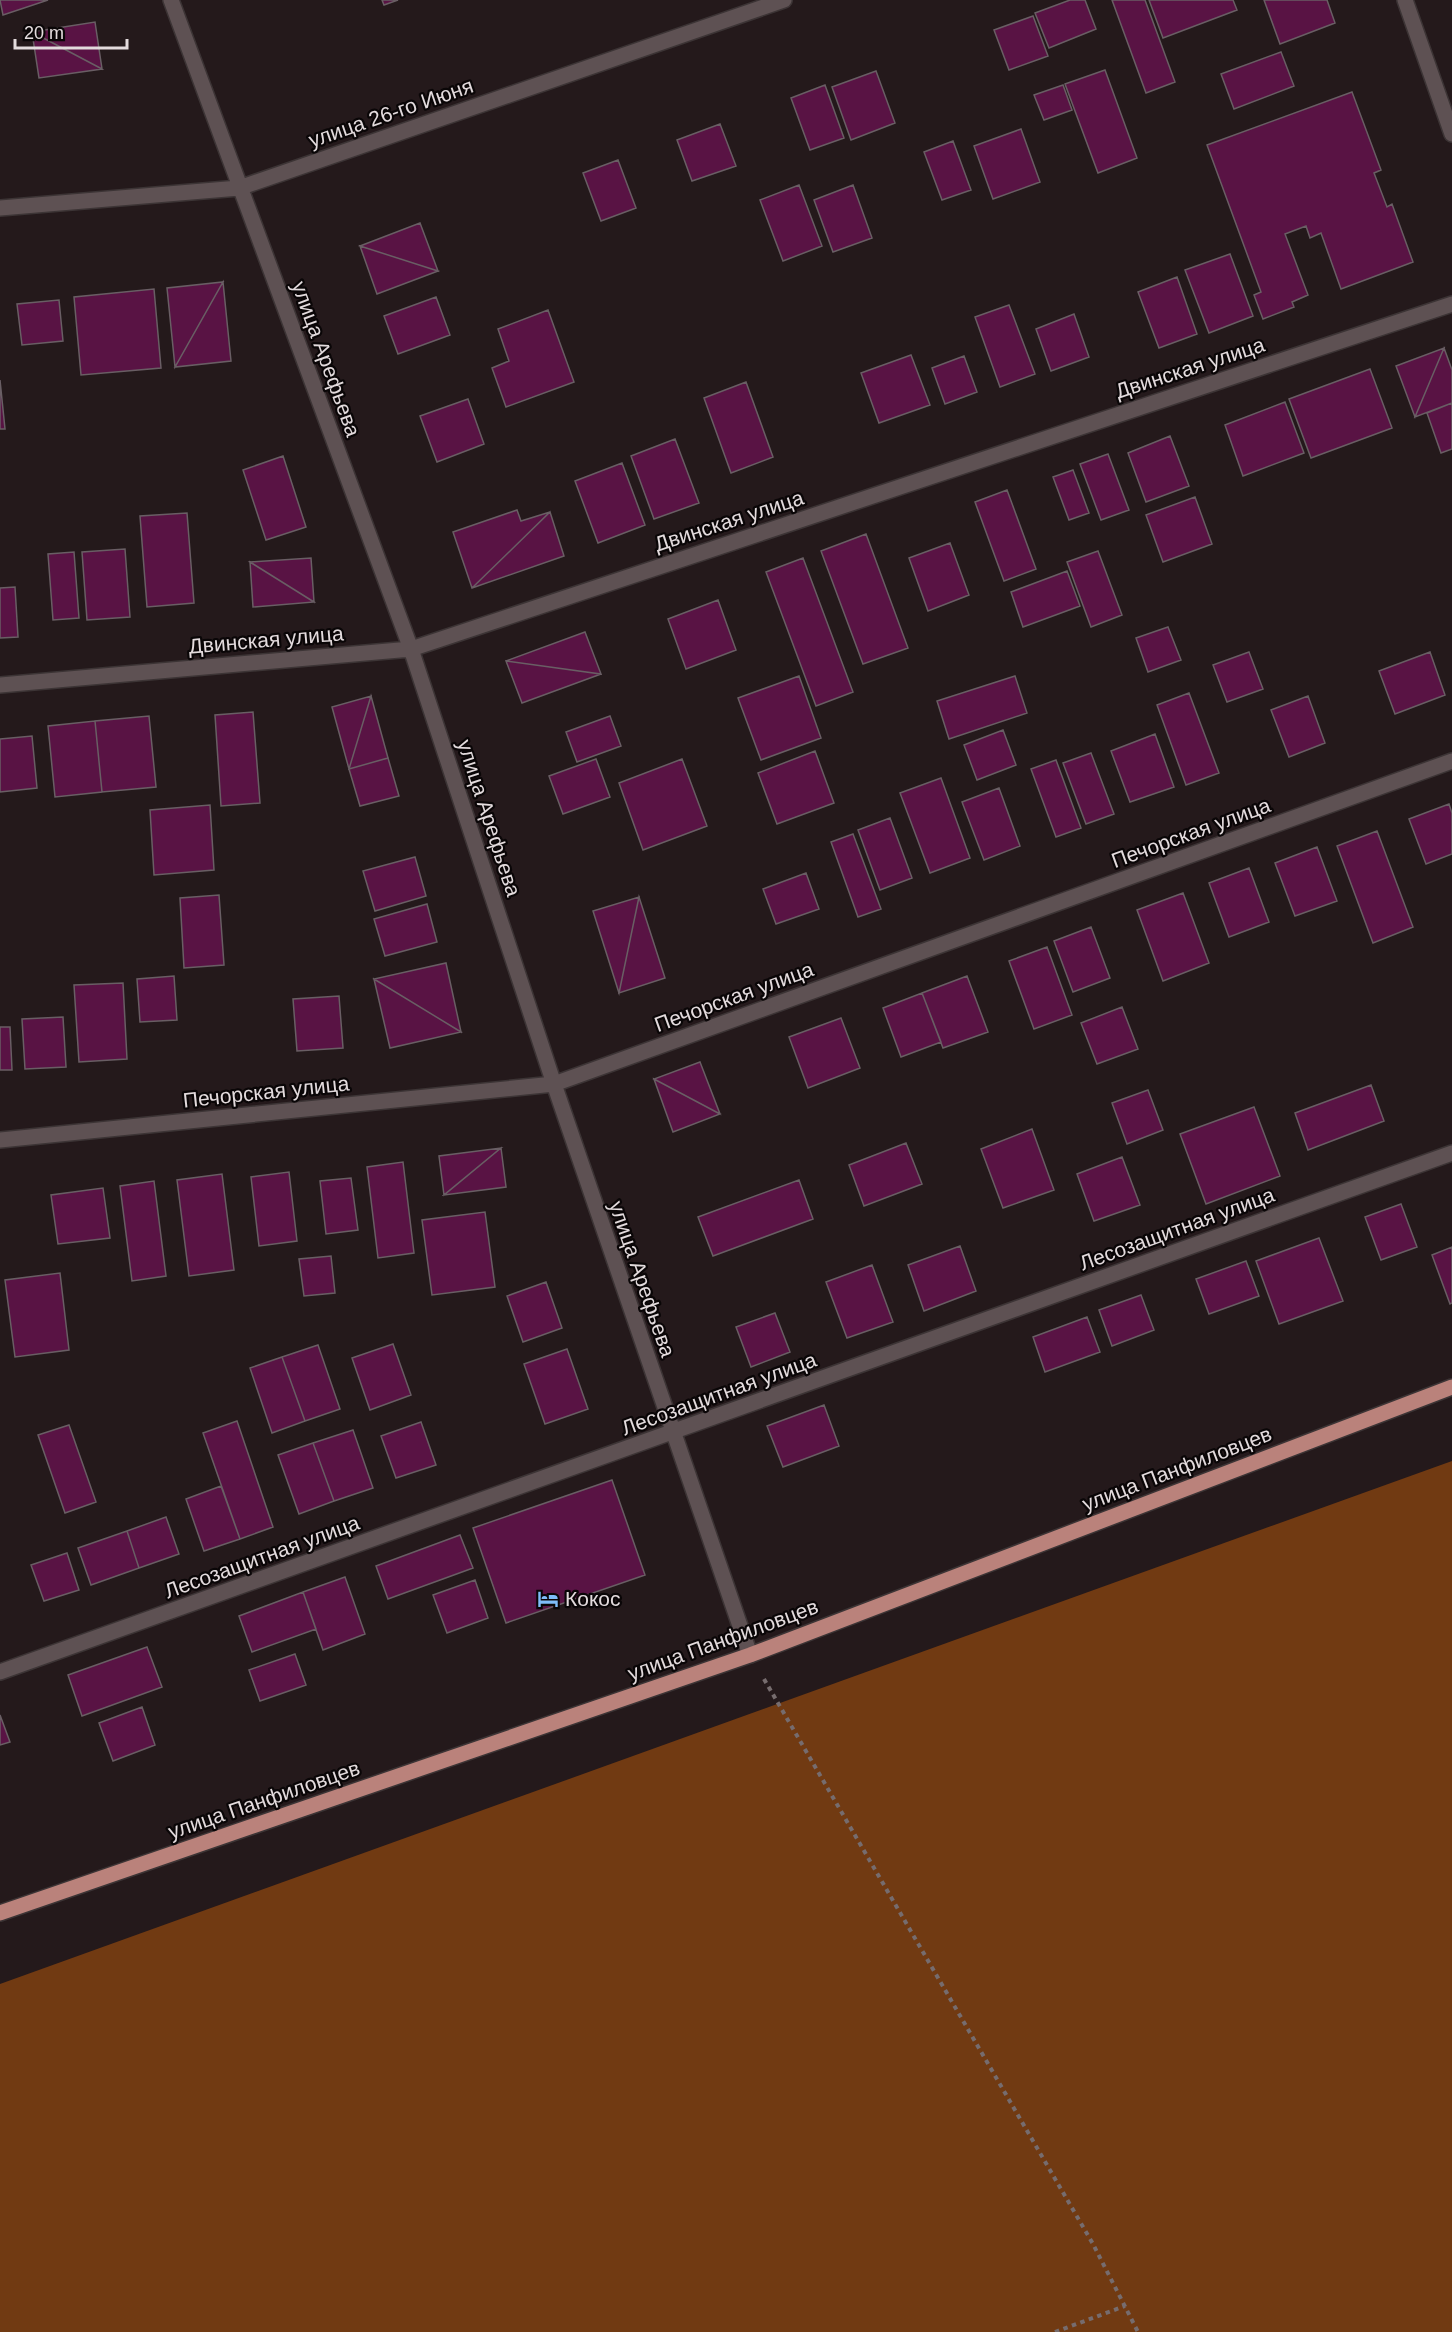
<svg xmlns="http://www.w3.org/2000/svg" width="1452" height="2332" viewBox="0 0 1452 2332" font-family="Helvetica,sans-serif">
	<rect width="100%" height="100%" fill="#24191b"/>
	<!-- forest -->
	<path fill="#713a12" d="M1452 1461V2332H0V1984Z"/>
	<!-- building -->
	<path fill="#591344" stroke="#695e64" stroke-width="1.5" d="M0 0H48L3 15Z
		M382 0H398L384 5Z
		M1070 0H1085L1096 29 1049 48 1035 13Z
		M1112 0H1145L1175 82 1146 93Z
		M1149 0H1233L1237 10 1163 38Z
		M1264 0H1327L1335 23 1280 44Z
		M1033 16 1048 56 1009 70 994 30Z
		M95 22 102 69 32 32Z
		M32 32 102 69 39 78Z
		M1281 52 1294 86 1234 109 1221 74Z
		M1105 70 1137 158 1098 173 1065 84Z
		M876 71 895 123 851 140 832 87Z
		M825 85 844 138 810 150 791 98Z
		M1063 85 1072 110 1044 120 1034 95Z
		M1352 92 1381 170 1374 173 1387 207 1392 204 1413 262 1341 289 1321 233 1310 238 1306 226 1285 234 1308 295 1292 302 1294 307 1263 319 1254 295 1261 292 1207 145Z
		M720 124 736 166 692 181 677 140Z
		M1021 129 1040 182 993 199 974 146Z
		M953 141 971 190 942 200 924 152Z
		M618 160 636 208 601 221 583 173Z
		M799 185 822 246 783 261 760 200Z
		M853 185 872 238 833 252 814 200Z
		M420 223 438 271 360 246Z
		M360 246 438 271 377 294Z
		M1230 254 1253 316 1209 333 1185 270Z
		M1177 277 1197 334 1159 348 1138 292Z
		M223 282 175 367 167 288Z
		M223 282 231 361 175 367Z
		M154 289 161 368 81 375 74 297Z
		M436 297 450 335 398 354 384 316Z
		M59 300 63 341 22 345 17 304Z
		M1009 305 1035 374 1000 387 975 317Z
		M548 310 574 382 506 407 492 368 509 361 498 329Z
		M1074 314 1089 357 1051 371 1036 329Z
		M1444 348 1452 370V403L1415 417Z
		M1444 348 1415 417 1396 366Z
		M911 355 930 405 879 423 861 373Z
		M964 356 977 392 945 404 932 368Z
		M1370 369 1392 428 1311 458 1289 399Z
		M0 380 5 429H0Z
		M746 382 773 457 731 473 704 398Z
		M468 399 484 444 437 462 420 416Z
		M1285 402 1304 453 1243 476 1225 425Z
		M1452 403V449L1441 453 1427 413Z
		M1170 436 1189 486 1146 502 1128 453Z
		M675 439 699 503 654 519 631 456Z
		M1108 454 1129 510 1101 520 1080 464Z
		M283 456 306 527 266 540 243 470Z
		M622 463 645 525 598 543 575 481Z
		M1073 470 1089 513 1069 520 1053 477Z
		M1007 490 1036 569 1004 581 975 502Z
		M1195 497 1212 544 1163 562 1146 515Z
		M517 510 521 521 550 512 472 588 453 532Z
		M550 512 564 556 472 588Z
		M187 513 194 603 147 607 140 516Z
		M866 534 908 648 863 664 821 551Z
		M950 543 969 595 928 611 909 558Z
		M125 549 130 617 87 620 82 552Z
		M1098 551 1122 615 1091 627 1067 562Z
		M74 552 79 618 53 620 48 554Z
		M311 558 314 602 250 562Z
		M803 558 853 692 816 706 766 572Z
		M250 562 314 602 253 607Z
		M1067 571 1080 606 1023 627 1011 592Z
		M15 587 18 637 0 638V588Z
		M718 600 736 650 686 669 668 619Z
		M1168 627 1181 660 1148 672 1136 638Z
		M585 632 601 674 506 661Z
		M1249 652 1263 689 1227 702 1213 665Z
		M1430 652 1445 695 1395 714 1379 671Z
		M506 661 601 674 522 703Z
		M799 676 821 738 761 760 738 698Z
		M1015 676 1027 713 949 739 937 701Z
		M1189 693 1219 773 1186 785 1157 705Z
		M371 696 349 769 332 707Z
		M371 696 388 758 349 769Z
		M1308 696 1325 743 1289 757 1271 710Z
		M253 712 260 803 221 806 215 715Z
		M149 716 156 787 102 792 95 721Z
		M610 716 621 746 577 762 566 732Z
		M95 721 102 792 55 797 48 726Z
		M1003 730 1016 765 977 780 964 745Z
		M1155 734 1174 787 1130 802 1111 751Z
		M32 736 37 788 0 792V739Z
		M815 751 834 803 777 824 758 773Z
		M1091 753 1114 814 1086 824 1063 763Z
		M388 758 399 796 360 806 349 769Z
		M596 759 610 797 563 814 549 776Z
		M682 759 707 826 643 850 619 783Z
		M1056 760 1081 828 1056 837 1031 769Z
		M941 778 970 858 930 873 900 793Z
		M999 788 1020 846 984 860 962 802Z
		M1449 804 1452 813V854L1426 864 1409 819Z
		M210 805 214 870 154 875 150 810Z
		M890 818 912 878 880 890 858 830Z
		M1377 831 1413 927 1373 943 1337 846Z
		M853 834 881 909 858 917 831 842Z
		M1317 847 1337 901 1295 916 1275 863Z
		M415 857 426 896 375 911 363 871Z
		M1249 868 1269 922 1229 937 1209 883Z
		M806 873 819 909 776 924 763 889Z
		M1183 893 1209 963 1163 981 1137 910Z
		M219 895 224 965 184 968 180 898Z
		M639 897 665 978 619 993Z
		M639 897 619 993 593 911Z
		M427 904 437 942 385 956 374 919Z
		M1091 927 1110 978 1073 992 1054 941Z
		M1047 947 1072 1015 1034 1029 1009 961Z
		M446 963 461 1032 374 979Z
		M174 976 177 1020 140 1022 137 979Z
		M967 976 988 1032 943 1048 922 993Z
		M374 979 461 1032 390 1048Z
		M123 983 127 1059 79 1062 74 985Z
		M922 993 941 1042 901 1057 883 1008Z
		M339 996 343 1048 297 1051 293 999Z
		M1122 1007 1138 1049 1097 1064 1081 1023Z
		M63 1017 66 1067 25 1069 22 1019Z
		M841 1018 860 1068 808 1088 789 1037Z
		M0 1027H10L12 1070H0Z
		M700 1062 720 1114 654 1079Z
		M654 1079 720 1114 673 1132Z
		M1371 1085 1384 1121 1308 1150 1295 1113Z
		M1148 1090 1163 1130 1127 1144 1112 1103Z
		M1254 1107 1280 1176 1206 1204 1180 1134Z
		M1032 1129 1054 1190 1003 1208 981 1149Z
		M906 1143 922 1184 864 1206 849 1165Z
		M501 1148 444 1195 439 1156Z
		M501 1148 506 1187 444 1195Z
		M1122 1157 1140 1205 1094 1221 1077 1174Z
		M403 1162 414 1253 378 1258 367 1167Z
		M289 1172 297 1241 259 1246 251 1177Z
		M222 1174 234 1270 189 1276 177 1180Z
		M351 1178 358 1230 326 1234 320 1181Z
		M799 1180 813 1219 713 1256 698 1217Z
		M154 1181 166 1276 132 1281 120 1186Z
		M103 1188 110 1238 58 1244 51 1195Z
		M1401 1204 1417 1247 1381 1260 1365 1217Z
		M485 1212 495 1287 432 1295 422 1220Z
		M1319 1238 1343 1301 1279 1324 1256 1261Z
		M960 1246 976 1291 924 1311 908 1265Z
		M1452 1247V1303L1450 1304 1432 1255Z
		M331 1256 335 1293 304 1296 299 1259Z
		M1246 1261 1259 1296 1209 1314 1196 1279Z
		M872 1265 893 1322 847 1338 826 1282Z
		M60 1273 69 1350 15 1357 5 1280Z
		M546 1282 562 1328 523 1342 507 1296Z
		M1141 1295 1154 1330 1112 1346 1099 1310Z
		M775 1313 790 1352 751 1367 736 1327Z
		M1087 1317 1100 1352 1045 1372 1033 1337Z
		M393 1344 411 1395 370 1410 352 1358Z
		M318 1345 340 1409 305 1421 282 1357Z
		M567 1349 588 1409 545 1424 524 1364Z
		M282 1357 305 1421 272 1433 250 1368Z
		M824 1405 839 1446 783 1467 767 1426Z
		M237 1421 273 1527 240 1539 203 1433Z
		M421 1422 436 1465 396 1478 381 1436Z
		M69 1425 96 1502 65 1513 38 1435Z
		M353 1430 373 1488 334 1501 313 1443Z
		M313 1443 334 1501 299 1514 278 1455Z
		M612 1480 645 1575 506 1623 473 1528Z
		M221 1486 240 1539 204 1551 186 1499Z
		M166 1517 179 1554 139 1568 127 1531Z
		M127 1531 139 1568 91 1585 78 1548Z
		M460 1535 473 1568 388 1599 376 1566Z
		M67 1553 79 1590 44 1601 31 1565Z
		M345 1577 365 1634 323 1650 303 1592Z
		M475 1580 488 1618 447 1633 433 1595Z
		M303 1592 316 1629 252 1652 239 1616Z
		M147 1647 162 1687 82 1716 68 1675Z
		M295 1654 306 1685 260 1701 249 1670Z
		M142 1707 155 1745 113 1761 99 1723Z
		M0 1715 10 1742 0 1745Z"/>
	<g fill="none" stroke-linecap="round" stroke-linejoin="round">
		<!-- minor casing -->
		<g stroke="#3c3435" stroke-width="18">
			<path id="minor" d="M171 0 411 649 554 1084 750 1655
				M0 208 239 188 784 0
				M0 685 411 649 1452 304
				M0 1140 554 1084 1452 761
				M0 1672 1452 1153"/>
		</g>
		<!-- tertiary casing -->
		<g stroke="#3c3435" stroke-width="18">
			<path id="tertiary" d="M1405 0 1452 134"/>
		</g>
		<!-- primary casing -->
		<g stroke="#3c3435" stroke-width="18">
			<path id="primary" d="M0 1913 750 1655 1452 1387"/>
		</g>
		<!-- path -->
		<path stroke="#766c6e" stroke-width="4" stroke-dasharray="4.5 4.5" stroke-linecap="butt" d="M764 1679 1093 2244 1138 2332
			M1055 2332 1125 2306"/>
		<!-- minor -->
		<use href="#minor" stroke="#5e5153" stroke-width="15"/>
		<!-- tertiary -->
		<use href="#tertiary" stroke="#5e5153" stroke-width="15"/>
		<!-- primary -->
		<use href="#primary" stroke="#ba827b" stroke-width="15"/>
	</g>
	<!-- icons -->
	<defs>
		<g id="hotel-bare" transform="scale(1.62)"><path d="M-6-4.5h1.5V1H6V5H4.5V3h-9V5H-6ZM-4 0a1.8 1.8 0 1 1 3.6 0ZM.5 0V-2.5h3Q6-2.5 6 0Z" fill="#7fbdfa" stroke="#0a0607" stroke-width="2.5" paint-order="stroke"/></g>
	</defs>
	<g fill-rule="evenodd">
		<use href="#hotel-bare" x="548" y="1599"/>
	</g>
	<g text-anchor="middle" stroke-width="4.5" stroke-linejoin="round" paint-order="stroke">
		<!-- street labels -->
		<g font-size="21" fill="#e3dbdd" stroke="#0a0607">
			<text transform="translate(391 113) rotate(-19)" y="7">улица 26-го Июня</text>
			<text transform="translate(326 359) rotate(70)" y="7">улица Арефьева</text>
			<text transform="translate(1190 368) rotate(-18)" y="7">Двинская улица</text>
			<text transform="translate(729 521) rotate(-18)" y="7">Двинская улица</text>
			<text transform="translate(266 640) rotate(-5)" y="7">Двинская улица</text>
			<text transform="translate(489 818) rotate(72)" y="7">улица Арефьева</text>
			<text transform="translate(1191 833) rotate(-20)" y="7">Печорская улица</text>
			<text transform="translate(734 997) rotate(-20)" y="7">Печорская улица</text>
			<text transform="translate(266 1092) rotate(-6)" y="7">Печорская улица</text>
			<text transform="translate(1177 1229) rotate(-20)" y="7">Лесозащитная улица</text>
			<text transform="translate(642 1279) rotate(71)" y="7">улица Арефьева</text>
			<text transform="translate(719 1394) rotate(-20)" y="7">Лесозащитная улица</text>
			<text transform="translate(1177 1469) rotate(-21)" y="7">улица Панфиловцев</text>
			<text transform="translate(262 1557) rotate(-20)" y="7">Лесозащитная улица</text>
			<text transform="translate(723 1640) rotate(-20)" y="7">улица Панфиловцев</text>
			<text transform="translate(264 1800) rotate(-19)" y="7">улица Панфиловцев</text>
		</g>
		<!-- poi labels -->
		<g font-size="21" fill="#e3dbdd" stroke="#0a0607" text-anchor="start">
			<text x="565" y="1606">Кокос</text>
		</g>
	</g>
	<!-- scale -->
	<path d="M15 39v9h112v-9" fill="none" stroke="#e3dbdd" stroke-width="3"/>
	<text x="24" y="39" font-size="18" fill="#e3dbdd" stroke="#0a0607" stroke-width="4.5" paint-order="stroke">20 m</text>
</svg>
